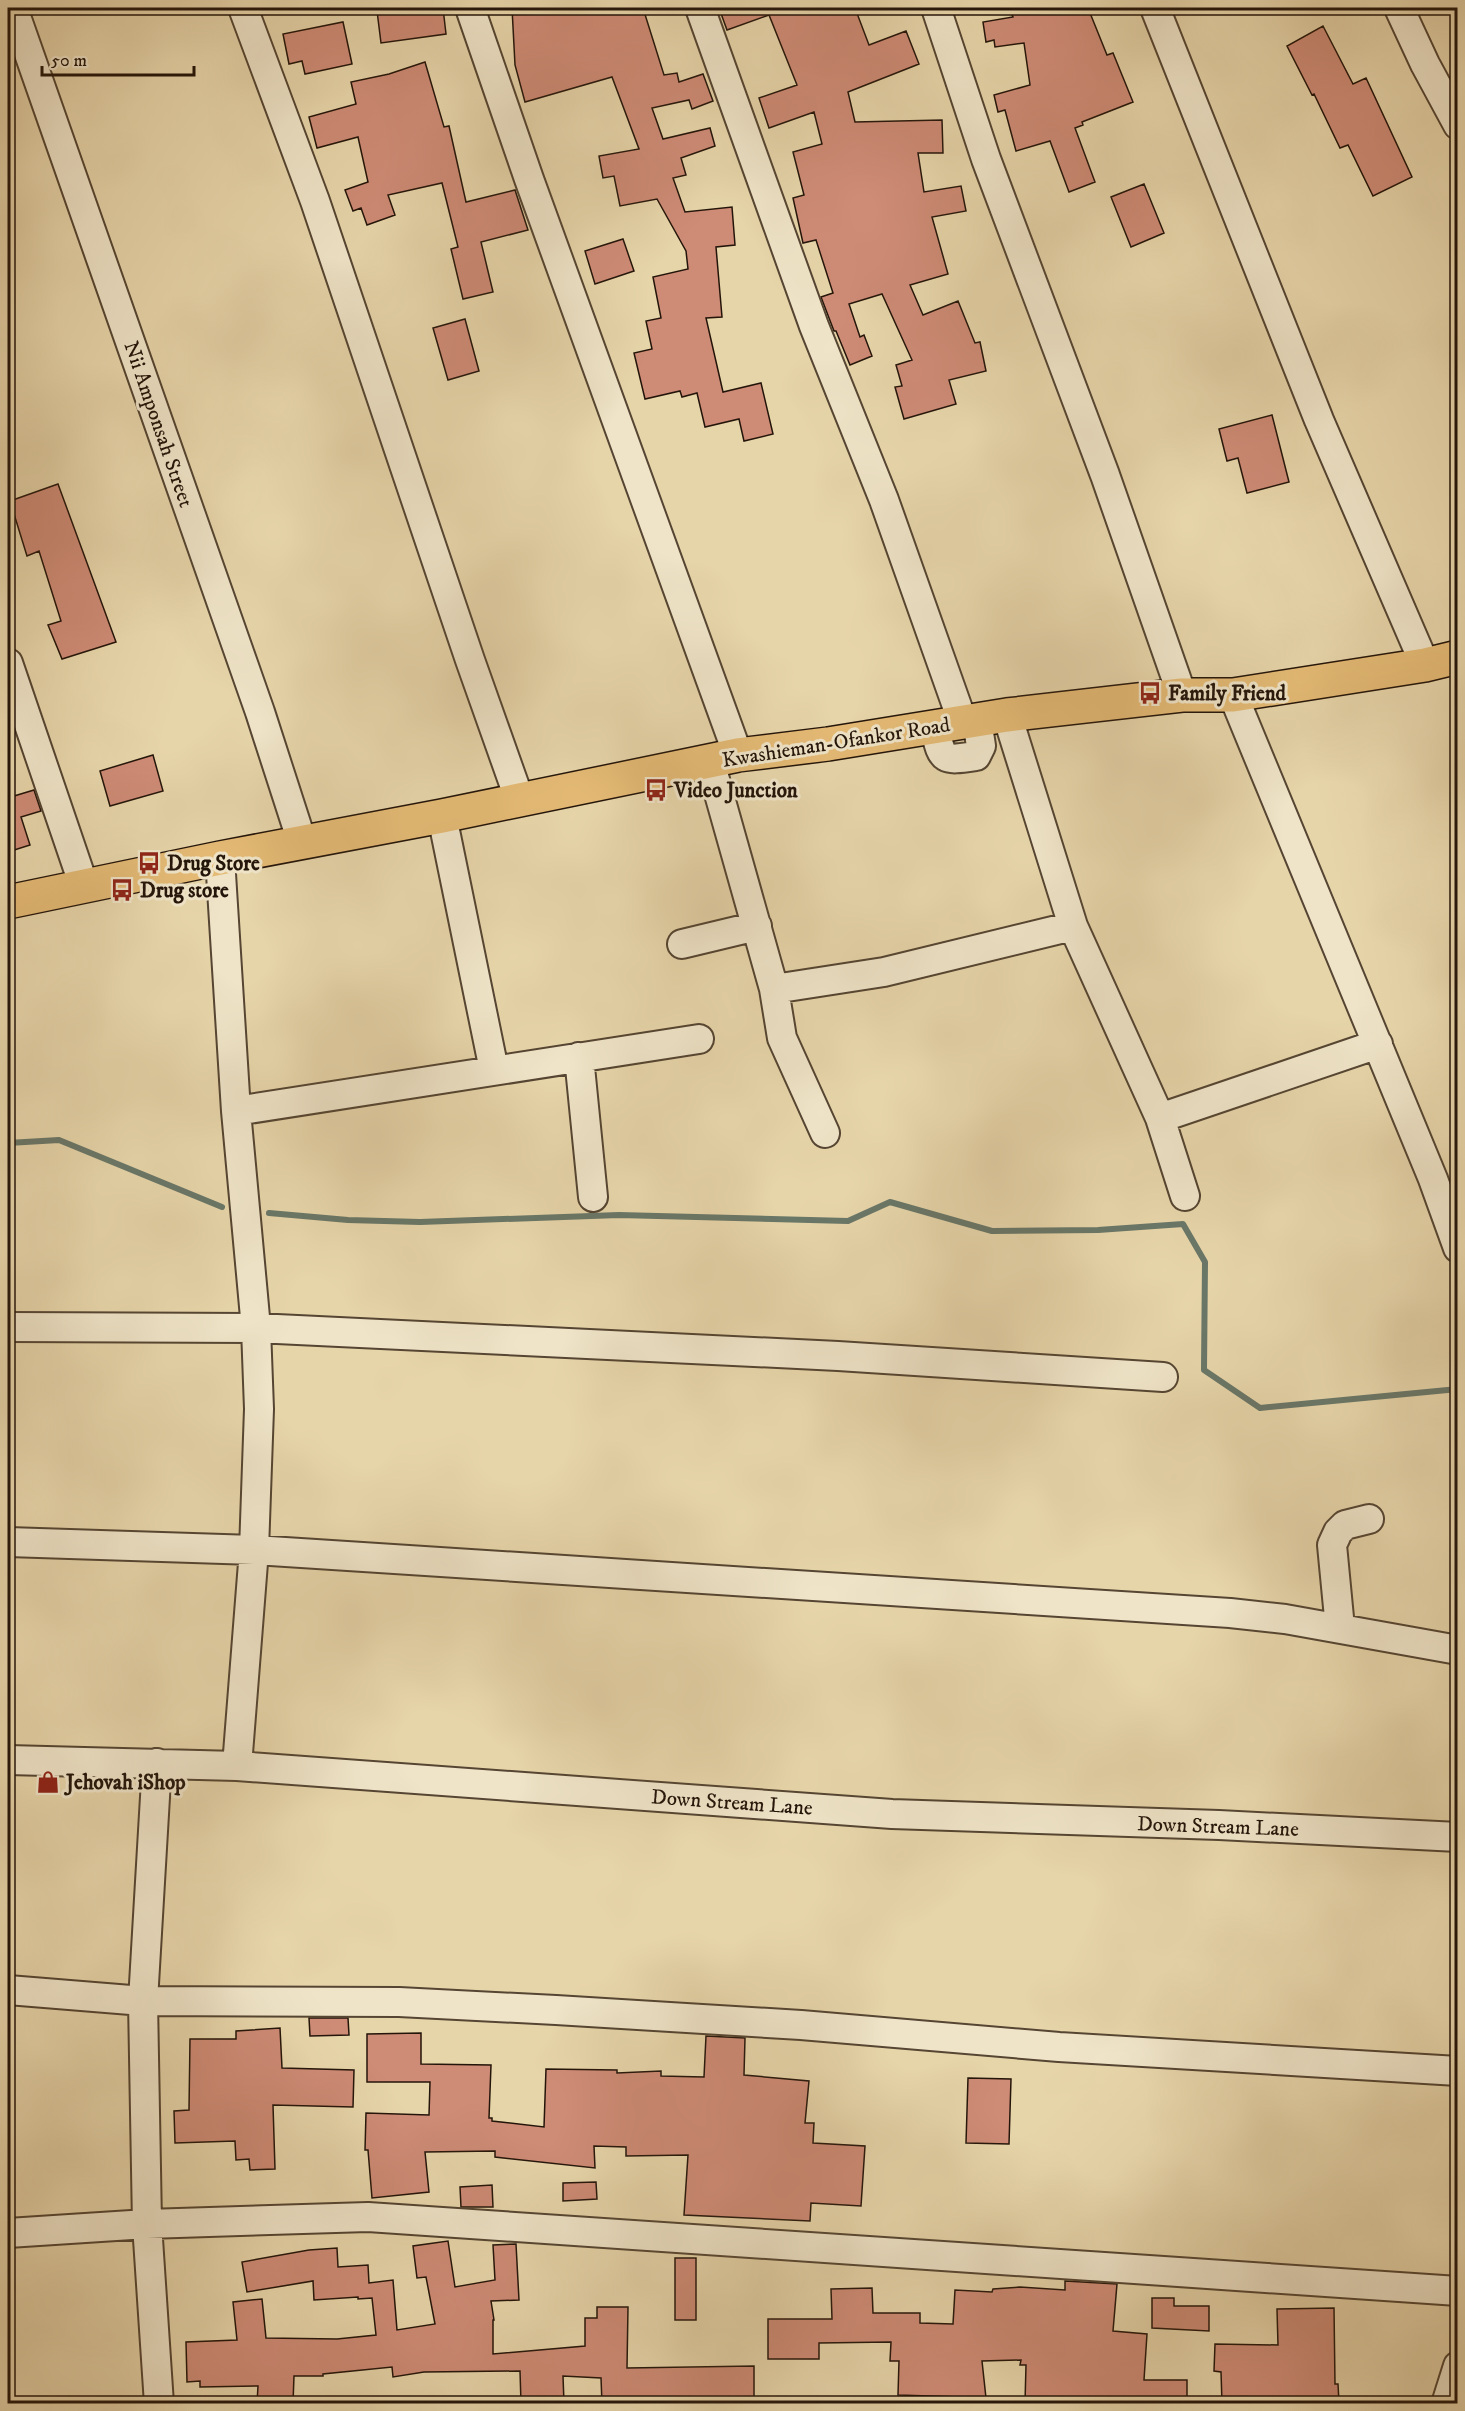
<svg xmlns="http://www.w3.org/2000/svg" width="1465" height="2411" viewBox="0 0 1465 2411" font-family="'IM FELL DW Pica',serif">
	<rect width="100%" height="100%" fill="#e7d5aa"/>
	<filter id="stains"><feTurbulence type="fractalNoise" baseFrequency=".00333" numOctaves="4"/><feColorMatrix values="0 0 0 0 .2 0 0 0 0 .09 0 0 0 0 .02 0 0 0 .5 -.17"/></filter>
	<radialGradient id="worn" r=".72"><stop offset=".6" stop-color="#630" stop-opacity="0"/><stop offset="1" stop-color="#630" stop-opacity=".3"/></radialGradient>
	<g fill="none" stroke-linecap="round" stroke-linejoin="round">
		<!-- stream -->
		<path stroke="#697768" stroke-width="6" d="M8 1143 59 1140 222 1207
			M269 1213 348 1220 420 1222 619 1215 848 1221 890 1202 992 1231 1098 1230 1183 1224 1205 1262 1204 1370 1260 1408 1458 1389"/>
	</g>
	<!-- building -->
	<path fill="#ce8b76" stroke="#24150a" stroke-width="1.5" d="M407 8H443L446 34 381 43 377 11Z
		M512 8H643L664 75 677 73 679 82 703 74 713 101 692 109 689 100 652 108 663 139 710 128 715 146 681 158 686 175 673 178 685 212 732 207 735 245 716 247 722 317 706 318 723 392 761 383 773 434 744 441 739 419 705 427 697 393 682 397 680 391 645 399 634 353 652 349 646 321 661 318 653 277 688 269 686 251 657 199 620 206 614 176 603 178 599 156 639 149 612 77 525 102 515 65Z
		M719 8H855L869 45 906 31 919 64 848 92 855 122 942 120 943 153H918L924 192 961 186 966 211 932 217 948 274 910 285 923 315 958 301 975 343 980 342 986 371 949 380 956 404 904 419 895 387 902 386 896 365 912 360 882 294 849 304 860 337 864 335 872 356 850 365 836 331H834L821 297 833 293 816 240 803 243 793 198 804 195 793 152 822 144 814 112 769 128 759 98 797 85 769 15 727 30Z
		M1009 8H1088L1107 55 1113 53 1133 102 1082 122 1083 125 1075 128 1095 182 1069 192 1050 141 1016 151 1005 110 998 112 994 95 1030 85 1024 43 995 47 994 40 986 42 983 22 1013 17Z
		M343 22 352 64 305 74 302 61 289 64 283 34Z
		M1323 26 1353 84 1366 78 1412 177 1373 196 1348 145 1340 148 1314 94 1312 95 1287 46Z
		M425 62 444 127 449 126 466 202 515 190 528 230 481 242 493 292 463 299 451 249 458 247 442 183 388 195 395 215 367 225 361 208 353 211 345 190 368 182 358 137 317 148 309 117 356 104 351 82 389 74Z
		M1144 184 1164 233 1131 247 1111 197Z
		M623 239 634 271 595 284 585 251Z
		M465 319 479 371 448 380 433 328Z
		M1272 415 1289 482 1247 493 1238 458 1227 461 1219 429Z
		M58 484 116 642 62 659 48 625 61 621 39 551 27 556 10 501Z
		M153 755 163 791 110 806 100 771Z
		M11 787 14 796 34 790 41 811 21 817 30 845 8 852V788Z
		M309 2018H348L349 2035 310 2036Z
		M280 2028 282 2068 354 2070 353 2107 273 2105 275 2169 250 2170 249 2159 236 2160 235 2141 175 2143 174 2111 189 2110 190 2039H236V2031Z
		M421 2033V2064L491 2065 489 2118H492V2121L544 2127 546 2069 617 2070V2073L661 2071V2076L704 2077 706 2036 745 2038 744 2075 809 2081 805 2123H814L813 2143 865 2146 861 2206 811 2203 810 2221 684 2215 688 2155 626 2156V2147L594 2146 595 2168 495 2157V2151L425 2152 429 2192 372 2198 368 2150H365L366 2113 429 2115 430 2082H367V2034Z
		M968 2078 1011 2079 1009 2144 966 2143Z
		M596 2182 597 2199 563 2201V2183Z
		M492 2185 493 2207H461L460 2187Z
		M448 2241 455 2287 495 2280 493 2245 516 2244 519 2300 491 2301 494 2320H493V2354L585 2346V2318H597V2307H628L627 2368 754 2366V2403H602L601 2378 563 2376 564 2403H521L520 2371 424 2372 393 2377 392 2367 323 2374V2376H294L293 2403H257L258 2386 200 2387V2381L187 2382 186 2342 237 2340 233 2302 262 2299 266 2338 337 2339 376 2335 372 2298 358 2299V2297L314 2300 313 2281 247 2292 242 2262 309 2250 337 2248 338 2267 368 2265 369 2283 393 2280 397 2330 435 2324 426 2277 417 2278 413 2246Z
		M675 2258H696V2320H675Z
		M1065 2281 1117 2284 1113 2331 1147 2334 1144 2380H1187V2403H1025L1026 2365H1020L1021 2360 982 2361 986 2398 960 2401V2397L898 2395 899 2361H890L891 2342 819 2343V2359H768V2319H832L831 2289 872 2288 873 2313H920V2323L953 2324 955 2290 992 2292 993 2289 1020 2287 1065 2290Z
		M1152 2298H1174V2306H1209V2331L1152 2328Z
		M1334 2308 1335 2384H1338L1339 2403H1222L1221 2372 1214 2371 1215 2344 1278 2345 1277 2309Z"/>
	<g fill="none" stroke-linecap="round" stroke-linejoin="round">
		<!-- minor casing -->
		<g stroke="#554532" stroke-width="32">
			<path id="minor" d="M13 8 260 712 302 842
				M243 8 315 201 470 660 520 801
				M470 8 529 179 738 755
				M700 8 814 326 884 500 963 723
				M936 8 986 159 1105 475 1182 695
				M1155 8 1319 420 1425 665
				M1399 8 1425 64 1458 125
				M8 663 84 886
				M1233 695 1433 1179 1458 1248
				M1007 715 1073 926 1160 1118 1185 1196
				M934 727C943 761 941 761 976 756L981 746 977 720
				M710 762 774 989 782 1038 825 1133
				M442 816 494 1070
				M220 858 236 1111 256 1328 259 1409 254 1550 237 1766
				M682 944 757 926
				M774 989 884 972 1073 926
				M579 1057 593 1197
				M236 1111 699 1039
				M1160 1118 1378 1044
				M8 1327 256 1328 838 1356 1163 1377
				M8 1542 254 1550 1230 1613 1285 1619 1458 1650
				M1340 1628 1332 1545 1338 1532 1345 1525 1369 1519
				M8 1760 237 1766 892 1814 1219 1825 1458 1837
				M157 1763 143 2001 147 2224 159 2404
				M8 1990 143 2001 399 2002 556 2010 801 2025 1059 2047 1458 2071
				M8 2233 147 2224 368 2217 1458 2291
				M1446 2404 1458 2366"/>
		</g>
		<!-- major casing -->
		<g stroke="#24150a" stroke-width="36">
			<path id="major" d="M8 902 220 858 442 816 738 755 828 744 1007 715 1182 695H1233L1425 665 1458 657"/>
		</g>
		<!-- minor -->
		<use href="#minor" stroke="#efe4c8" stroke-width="28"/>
		<!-- major -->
		<use href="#major" stroke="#e4ba75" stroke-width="33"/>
	</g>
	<!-- icons -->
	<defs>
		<g id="bus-bare" transform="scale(1.8)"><path d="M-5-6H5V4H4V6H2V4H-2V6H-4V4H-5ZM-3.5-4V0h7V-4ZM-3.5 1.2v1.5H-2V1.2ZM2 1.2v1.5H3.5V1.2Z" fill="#8f2418" stroke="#efe4c8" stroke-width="2.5" paint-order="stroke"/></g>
		<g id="shop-bare" transform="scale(1.8)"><path d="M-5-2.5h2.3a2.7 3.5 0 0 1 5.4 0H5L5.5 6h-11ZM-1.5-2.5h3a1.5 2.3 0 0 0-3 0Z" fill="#8f2418" stroke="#efe4c8" stroke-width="2.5" paint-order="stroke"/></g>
	</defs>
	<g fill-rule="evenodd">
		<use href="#bus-bare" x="1150" y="693"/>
		<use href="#bus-bare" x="656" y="790"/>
		<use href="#bus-bare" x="149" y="863"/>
		<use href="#bus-bare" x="122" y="890"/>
		<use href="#shop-bare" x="48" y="1782"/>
	</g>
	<g text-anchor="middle" stroke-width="6" stroke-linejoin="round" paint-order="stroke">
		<!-- street labels -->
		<g font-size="21" fill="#24150a" stroke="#efe4c8">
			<text transform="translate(159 424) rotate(71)" y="7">Nii Amponsah Street</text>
			<text transform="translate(836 742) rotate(-9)" y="7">Kwashieman-Ofankor Road</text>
			<text transform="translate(732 1802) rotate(4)" y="7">Down Stream Lane</text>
			<text transform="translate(1218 1826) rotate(2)" y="7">Down Stream Lane</text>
		</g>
		<!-- poi labels -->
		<g font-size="21" font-weight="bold" fill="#24150a" stroke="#efe4c8" text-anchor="start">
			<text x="1168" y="700">Family Friend</text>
			<text x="674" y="797">Video Junction</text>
			<text x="167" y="870">Drug Store</text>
			<text x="140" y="897">Drug store</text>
			<text x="66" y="1789">Jehovah iShop</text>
		</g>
	</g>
	<!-- margin -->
	<rect width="1465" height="2411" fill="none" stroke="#e7d5aa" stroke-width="30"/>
	<rect x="9" y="9" width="1447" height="2393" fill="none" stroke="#24150a" stroke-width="3"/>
	<rect x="15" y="15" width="1435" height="2381" fill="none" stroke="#24150a" stroke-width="1.5"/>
	<!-- scale -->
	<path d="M42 66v9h152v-9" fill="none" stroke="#24150a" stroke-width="3"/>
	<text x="51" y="66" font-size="18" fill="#24150a" stroke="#efe4c8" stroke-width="4.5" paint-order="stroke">50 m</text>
	<rect width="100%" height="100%" filter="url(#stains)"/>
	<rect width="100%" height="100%" fill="url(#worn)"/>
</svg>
